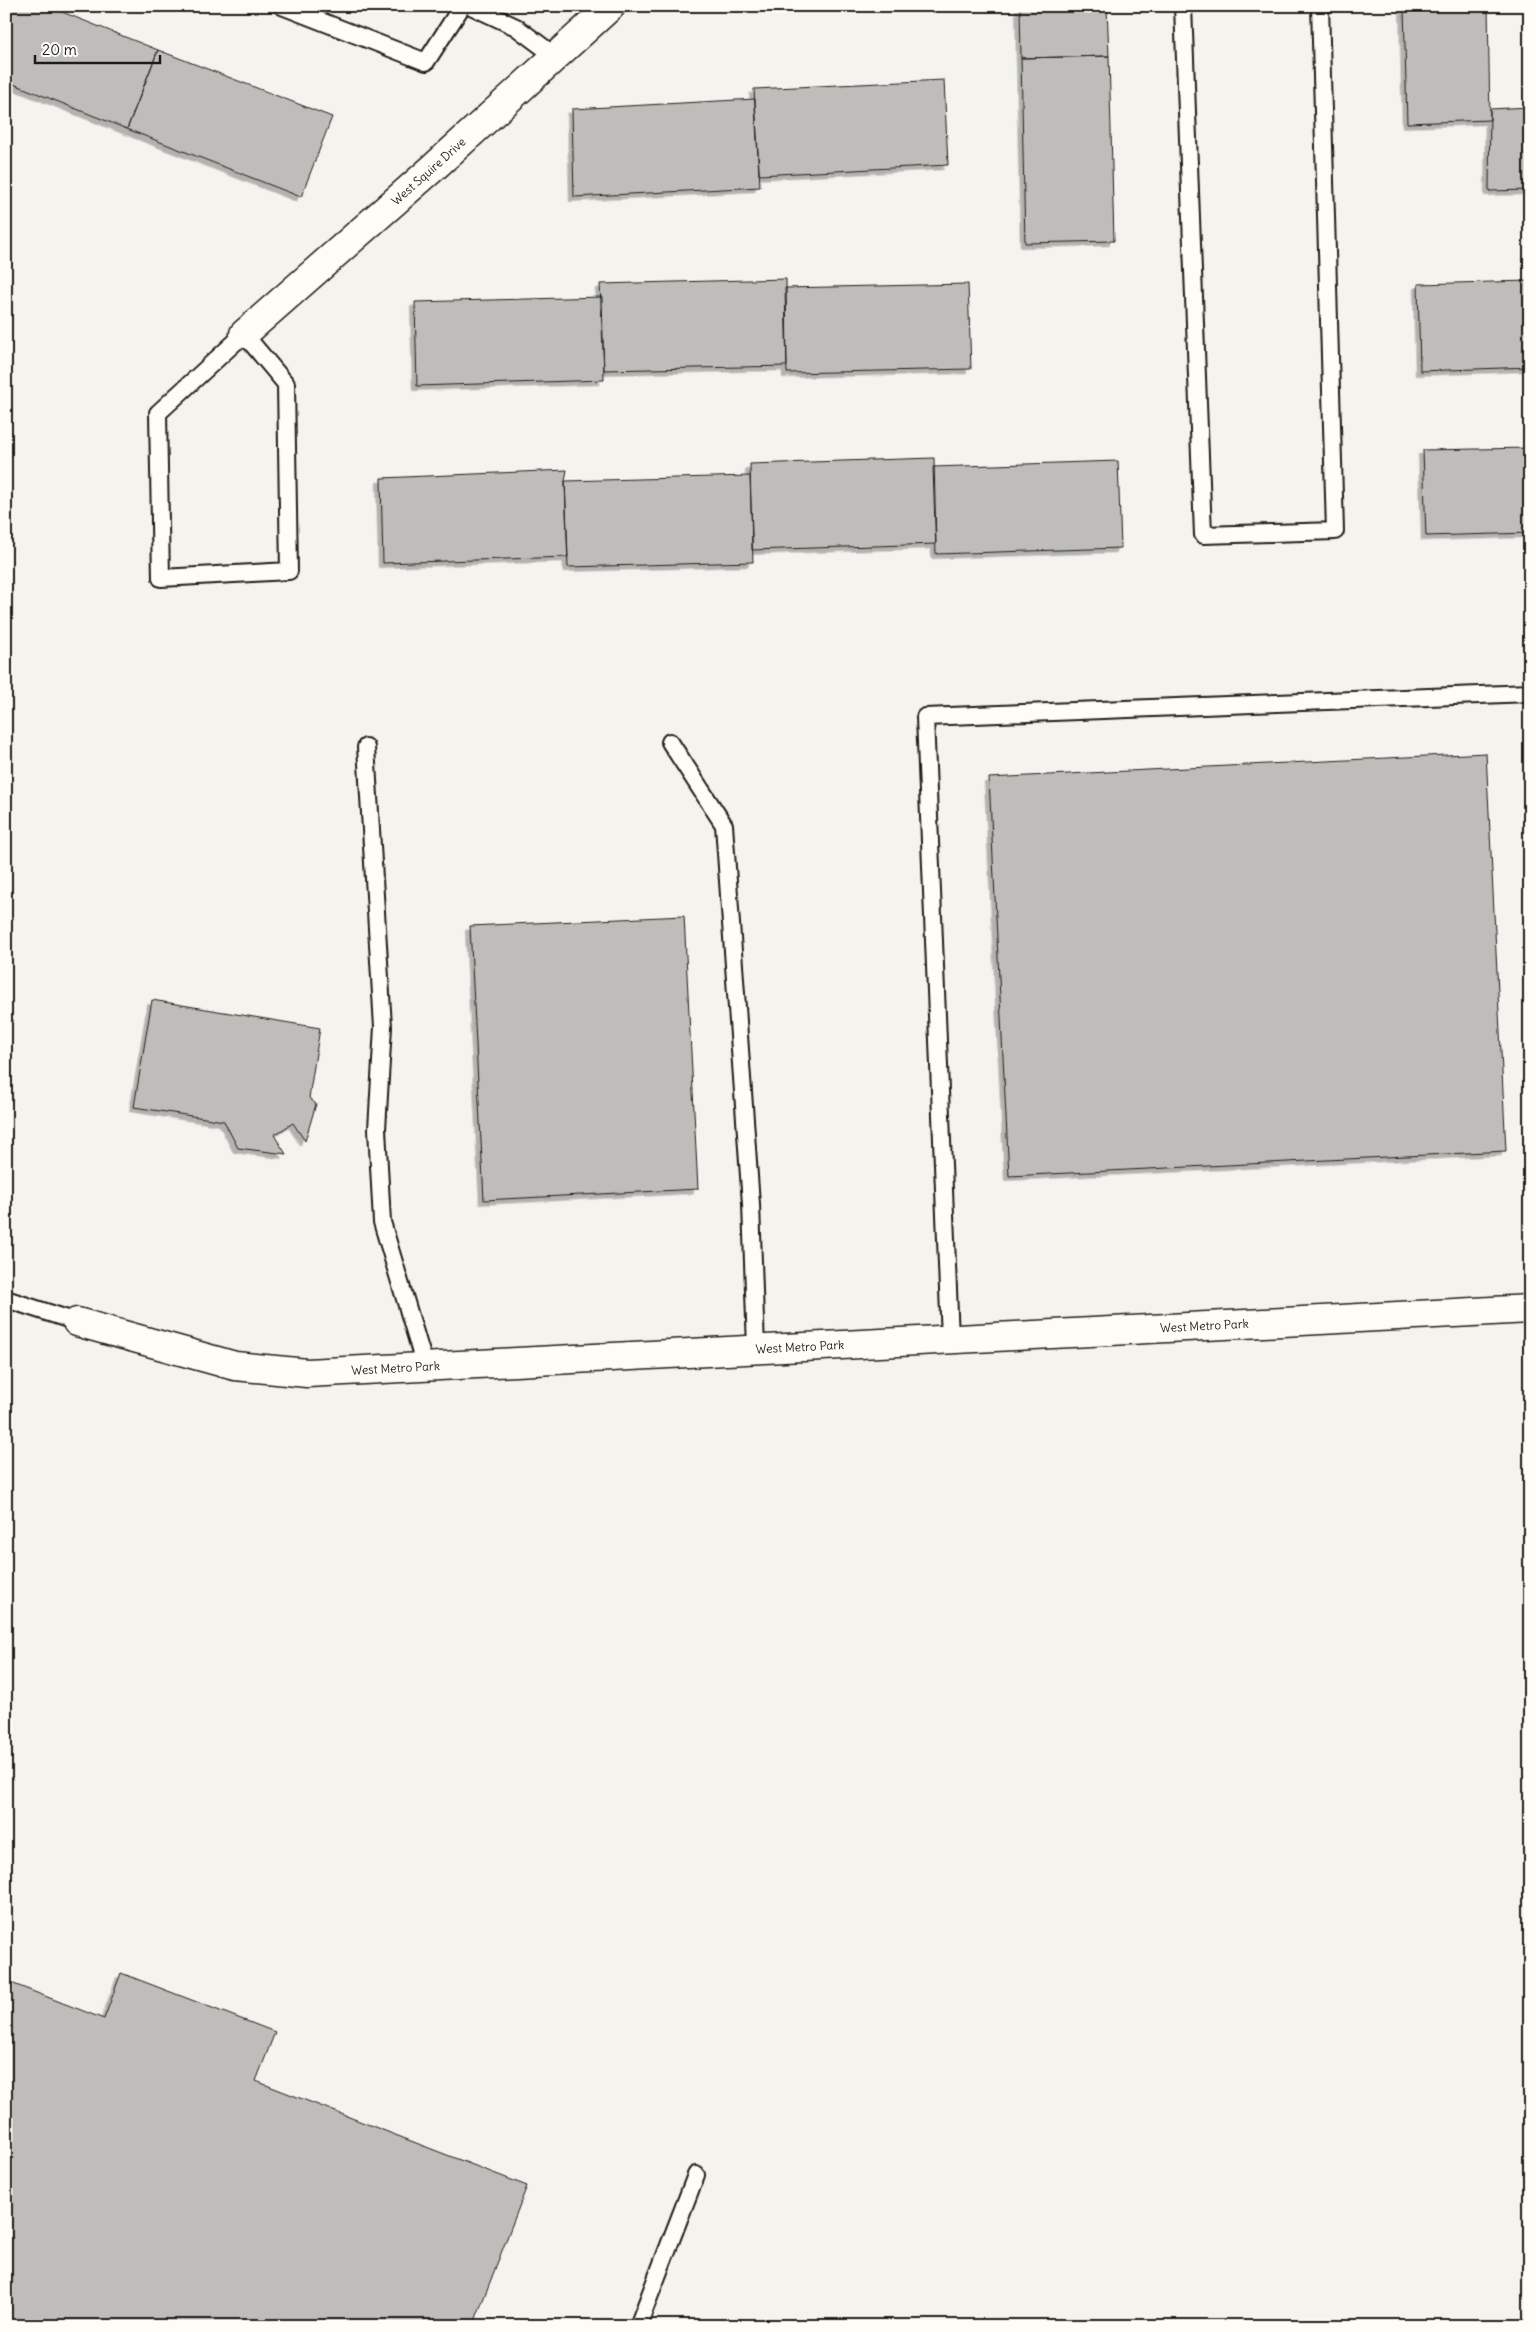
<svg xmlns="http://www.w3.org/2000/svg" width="1536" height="2332" viewBox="0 0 1536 2332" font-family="Delius,sans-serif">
	<defs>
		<filter id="shadow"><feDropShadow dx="-4.5" dy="4.5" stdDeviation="0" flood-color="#0004"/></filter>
	</defs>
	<rect width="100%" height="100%" fill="#f4f3ee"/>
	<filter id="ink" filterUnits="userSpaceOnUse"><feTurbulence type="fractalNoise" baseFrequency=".02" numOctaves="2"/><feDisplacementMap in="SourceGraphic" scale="10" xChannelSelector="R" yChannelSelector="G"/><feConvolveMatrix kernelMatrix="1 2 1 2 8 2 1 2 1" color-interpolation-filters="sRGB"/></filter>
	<g filter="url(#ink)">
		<!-- building -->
		<path fill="#bebdba" stroke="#1c1c1c" filter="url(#shadow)" d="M6 6H47L158 50 127 129 6 81Z
			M1020 6H1107L1109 56 1021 58Z
			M1404 6H1488L1490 120 1407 123Z
			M158 50 332 117 301 197 127 129Z
			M1109 56 1114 241 1025 243 1021 58Z
			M944 80 948 165 759 175 754 89Z
			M755 99 760 187 574 197 572 109Z
			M1530 107V190L1489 191 1490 109Z
			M786 279 787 366 604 370 600 284Z
			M1530 281V367L1420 371 1418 284Z
			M968 284 971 369 787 373 785 288Z
			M602 297 604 380 417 386 415 302Z
			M1530 448V533L1426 536 1423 450Z
			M934 458 936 544 752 550 750 464Z
			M1118 461 1121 548 936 554 933 467Z
			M567 470 565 481 568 557 383 563 381 478Z
			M750 476 753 562 568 567 565 481Z
			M1486 753 1506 1151 1009 1176 989 778Z
			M684 916 698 1189 484 1200 470 926Z
			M152 1000 320 1028 309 1098 316 1104 305 1141 293 1123 274 1135 286 1154 238 1148 224 1121 134 1107Z
			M121 1973 275 2032 256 2081 527 2186 473 2326H6V1981L104 2019Z"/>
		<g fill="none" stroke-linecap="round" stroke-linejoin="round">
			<!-- lane casing -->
			<g stroke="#1c1c1c" stroke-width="20">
				<path id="lane" d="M282 6 426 62 462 6
					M471 6 516 27 555 56
					M1183 6 1203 535 1335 531 1320 6
					M244 334 286 384 289 571 161 578 158 413Z
					M670 742 724 825 751 1204 756 1349
					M366 747 383 1027 377 1129 382 1222 425 1366
					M6 1299 77 1322
					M950 1339 925 717 1530 693
					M638 2326 696 2175"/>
			</g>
			<!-- street casing -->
			<g stroke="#1c1c1c" stroke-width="31">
				<g id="street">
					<path id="s1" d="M244 334 433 168 611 6"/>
					<path id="s2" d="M77 1322 235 1366 307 1373 1530 1309"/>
				</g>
			</g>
			<!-- lane -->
			<use href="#lane" stroke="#fdfcf7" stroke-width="16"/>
			<!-- street -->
			<use href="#street" stroke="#fdfcf7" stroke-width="28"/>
		</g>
	</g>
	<g text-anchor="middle" stroke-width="4" stroke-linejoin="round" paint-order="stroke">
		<!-- street labels -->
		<g font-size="12" fill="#1c1c1c" stroke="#fdfcf7">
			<text dy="4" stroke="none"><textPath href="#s1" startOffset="246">West Squire Drive</textPath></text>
			<text dy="4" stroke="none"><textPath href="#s2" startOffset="1135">West Metro Park</textPath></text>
			<text dy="4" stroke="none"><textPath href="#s2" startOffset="730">West Metro Park</textPath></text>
			<text dy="4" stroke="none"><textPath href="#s2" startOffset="325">West Metro Park</textPath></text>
		</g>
	</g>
	<!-- margin -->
	<rect width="1536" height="2332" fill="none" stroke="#fdfcf7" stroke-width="25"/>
	<rect x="12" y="12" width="1511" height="2307" fill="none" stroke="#1c1c1c" stroke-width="2" filter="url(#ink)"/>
	<!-- scale -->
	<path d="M35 55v8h125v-8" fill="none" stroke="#1c1c1c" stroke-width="2.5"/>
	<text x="42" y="55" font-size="15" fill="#1c1c1c" stroke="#fdfcf7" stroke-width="4" paint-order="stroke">20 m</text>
</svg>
